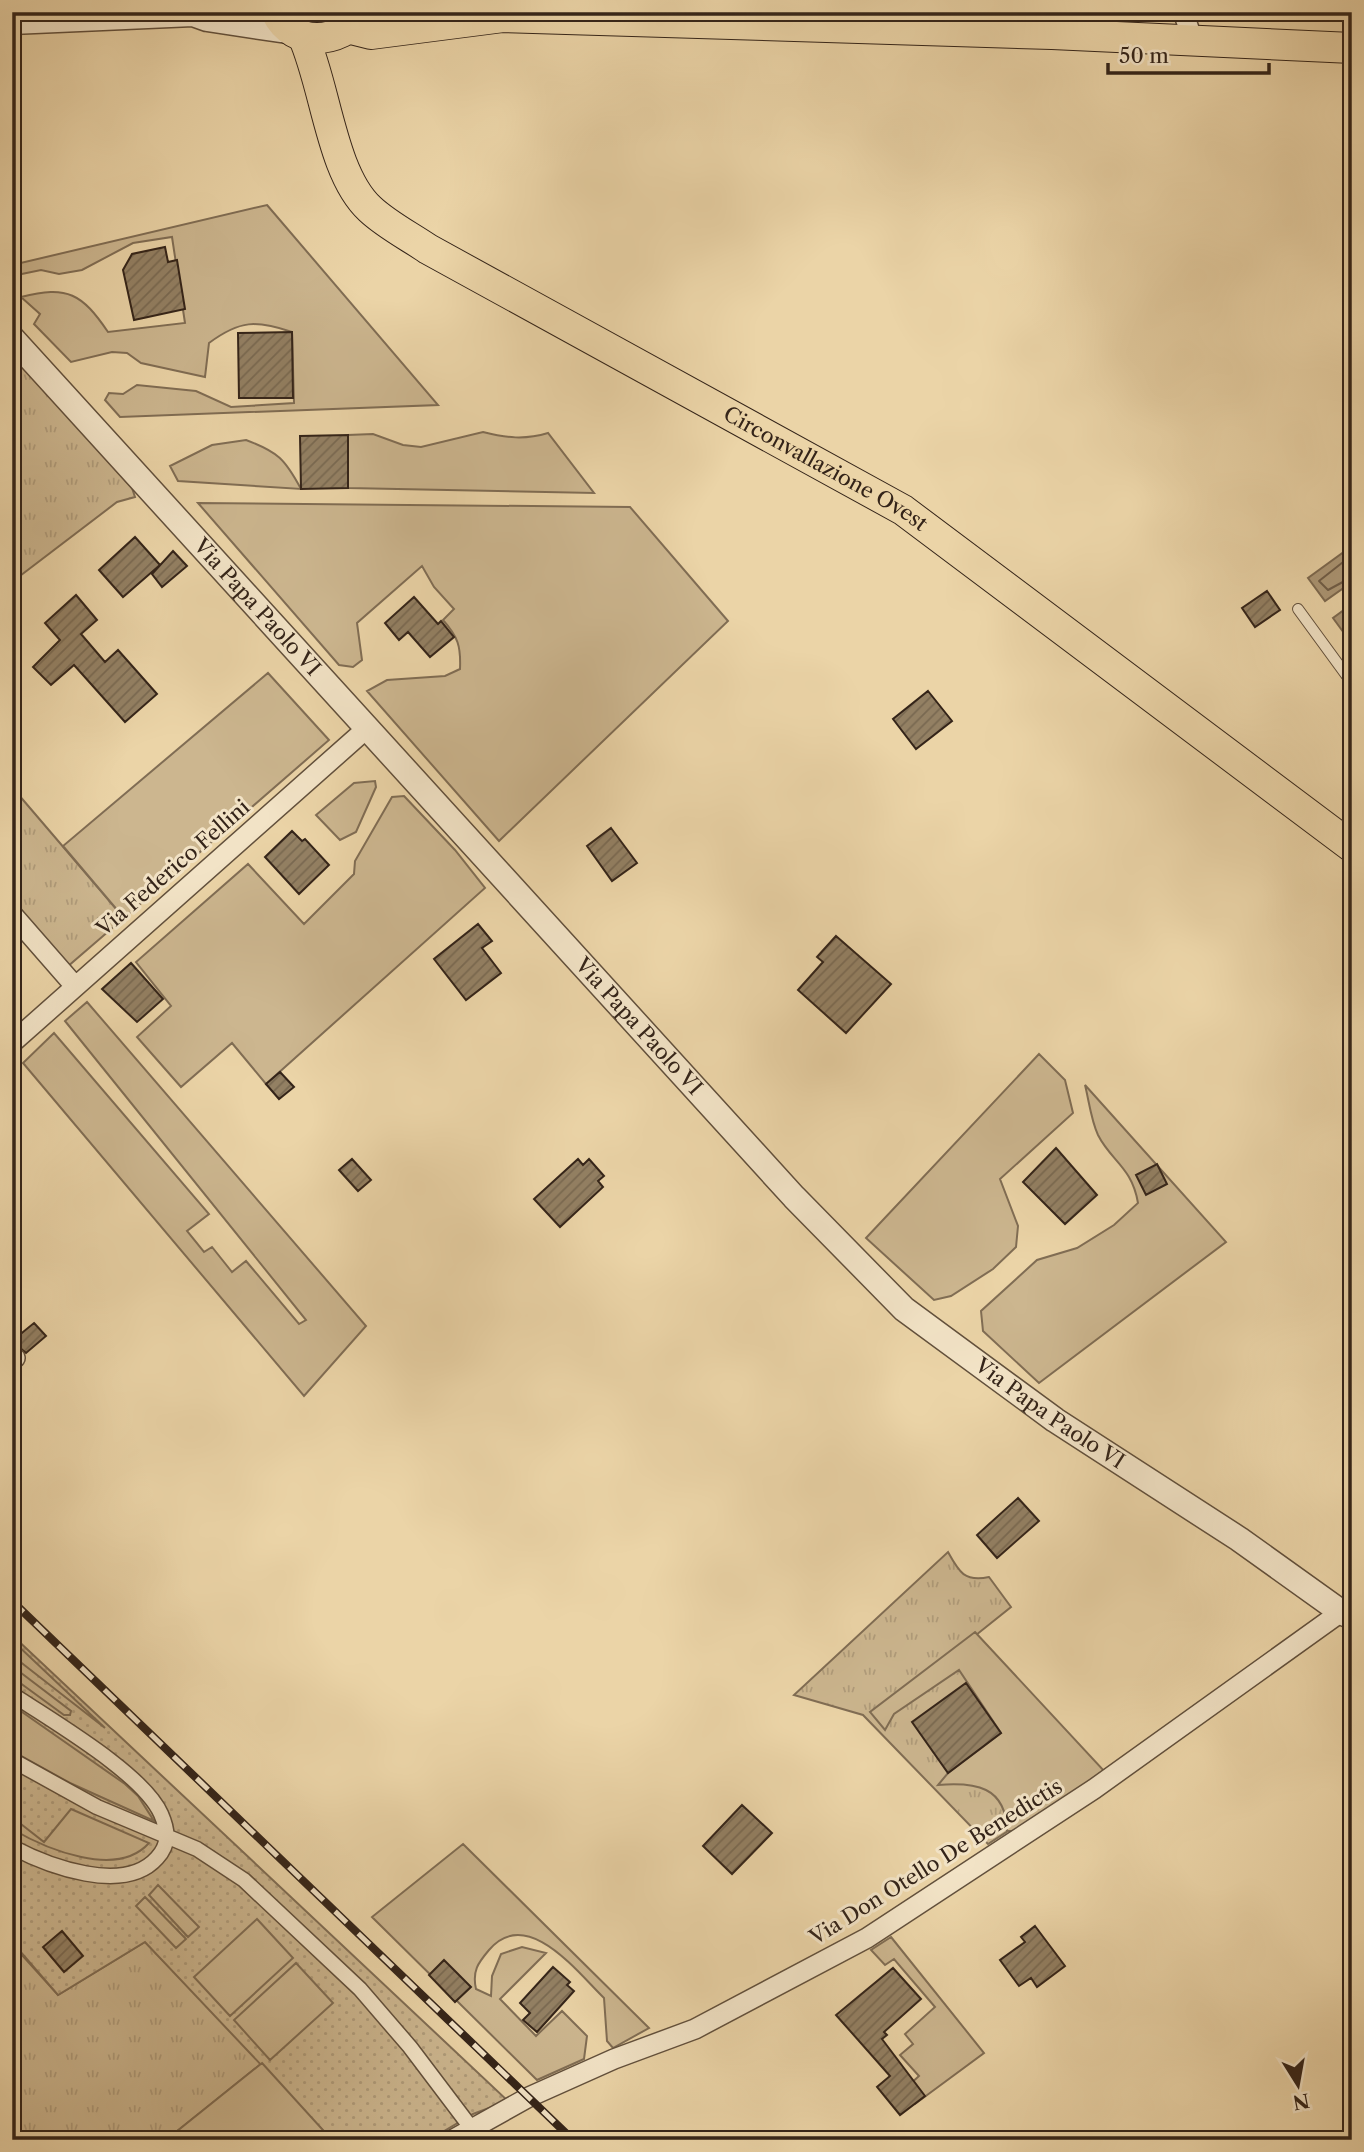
<svg xmlns="http://www.w3.org/2000/svg" width="1364" height="2152" viewBox="0 0 1364 2152" font-family="'Libre Caslon Text',serif">
	<defs>
		<pattern id="grass-tufts" width="24" height="20" patternUnits="userSpaceOnUse" patternTransform="scale(1.75)"><rect width="24" height="20" fill="#ccb68f"/><path d="M3 7l-1-3M5 7V3M7 7l1-3M15 17l-1-3M17 17v-4M19 17l1-3" fill="none" stroke="#b09c7b"/></pattern>
		<pattern id="park-dots" width="8" height="8" patternUnits="userSpaceOnUse" patternTransform="scale(1.75)"><rect width="8" height="8" fill="#ccb68f"/><path d="M2 2h.1M6 6h.1" fill="none" stroke="#b09c7b" stroke-width="1.8" stroke-linecap="round"/></pattern>
		<pattern id="building-hatch" width="6" height="6" patternUnits="userSpaceOnUse" patternTransform="scale(1.75)"><rect width="6" height="6" fill="#938063"/><path d="M-1 1l2-2M0 6l6-6M5 7l2-2" fill="none" stroke="#796951"/></pattern>
	</defs>
	<rect width="100%" height="100%" fill="#ebd4a7"/>
	<filter id="stains"><feTurbulence type="fractalNoise" baseFrequency=".00286" numOctaves="4"/><feColorMatrix values="0 0 0 0 .2 0 0 0 0 .09 0 0 0 0 .02 0 0 0 .5 -.17"/></filter>
	<radialGradient id="worn" r=".72"><stop offset=".6" stop-color="#630" stop-opacity="0"/><stop offset="1" stop-color="#630" stop-opacity=".3"/></radialGradient>
	<!-- grass -->
	<path fill="url(#grass-tufts)" stroke="#806d54" stroke-width="2" d="M12 353 132 488 135 497 117 502 12 582Z
		M12 787 124 918 67 967 12 903Z
		M948 1552C959 1572 964 1582 989 1577L1011 1607 971 1639 1097 1773 988 1844 863 1715 794 1695Z
		M145 1942 262 2063 166 2140H12V1944L58 1995Z"/>
	<!-- park -->
	<path fill="url(#park-dots)" stroke="#806d54" stroke-width="2" d="M12 1635 508 2101 473 2114 429 2140H332L145 1942 58 1995 12 1942Z"/>
	<!-- garden -->
	<path fill="#ccb68f" stroke="#806d54" stroke-width="2" d="M267 205 438 405 120 417 105 400 109 393 123 394 137 385 196 391 231 407 294 403 292 332C256 320 240 320 209 343L205 377 141 363 127 353 112 352 71 362 34 324 40 314 21 297C68 285 82 294 108 332L185 323 172 237 133 243 82 270 59 274 41 270 12 276V265Z
		M483 432C506 438 525 440 548 433L594 493 348 488V435L373 434 403 445 421 447Z
		M246 440C278 452 285 459 301 489L178 481 170 466 212 445Z
		M198 503 630 507 728 621 499 841 367 691 387 680 445 676 460 669C461 646 458 637 443 620L454 609 434 587 422 566 357 623 362 660 353 667 339 665Z
		M268 673 329 740 124 918 63 846Z
		M375 781 376 787 356 832 340 840 316 815 354 783Z
		M404 796 455 850 485 888 266 1084 232 1043 181 1087 137 1037 171 1006 136 962 248 864 304 924 354 874 355 861 392 797Z
		M87 1002 366 1326 304 1396 23 1063 54 1033 209 1214 187 1231 204 1252 212 1247 232 1272 246 1261 299 1324 306 1320 65 1021Z
		M1039 1054 1065 1080 1073 1113 1000 1179 1018 1226 1016 1247 993 1269 951 1296 934 1300 866 1238Z
		M1085 1085 1226 1242 1039 1383 983 1331 981 1311 1037 1260 1077 1248 1114 1225 1138 1203C1132 1167 1111 1161 1098 1135 1091 1120 1089 1101 1085 1085Z
		M975 1632 1106 1773 1017 1831H1007C1006 1786 975 1782 938 1785L948 1773 1001 1733 959 1670 894 1714 885 1730 870 1712Z
		M12 1641H13L105 1728 14 1657Z
		M12 1666 71 1711 70 1715H64L12 1677Z
		M12 1705 125 1784 138 1796 154 1821 70 1783 12 1751Z
		M71 1809 149 1843C117 1879 46 1849 12 1829V1817L44 1842Z
		M463 1844 649 2028 613 2048 607 2041 604 1998C578 1973 527 1905 489 1950 478 1963 472 1971 476 1989L491 1996 492 1976 501 1954 522 1947 546 1953 500 1999 536 2036 562 2011 587 2036 584 2059 537 2080 372 1917Z
		M158 1885 199 1927 188 1937 149 1895Z
		M145 1897 186 1939 176 1948 136 1906Z
		M257 1919 293 1958 230 2016 194 1977Z
		M891 1937 984 2053 915 2104 908 2096V2086L919 2076 900 2055 913 2044 905 2034 935 2007 894 1959 885 1965 871 1950Z
		M296 1963 333 2003 270 2060 234 2020Z
		M262 2063 332 2140H166Z"/>
	<!-- water -->
	<path fill="#ad9877" stroke="#7d6a51" stroke-width="2" d="M1352 546V582L1325 601 1308 578Z
		M1352 604V644L1333 618Z"/>
	<g fill="none" stroke-linecap="round" stroke-linejoin="round">
		<!-- shore -->
		<path stroke="#705e48" stroke-width="2" d="M1352 555 1319 581 1328 590 1352 577"/>
	</g>
	<!-- building -->
	<path fill="url(#building-hatch)" stroke="#342419" stroke-width="2" d="M165 247 168 262 177 260 185 309 134 320 123 270 132 254Z
		M292 332 293 398H239L238 333Z
		M348 435V488L301 489 300 436Z
		M135 537 160 565 123 597 99 570Z
		M173 551 187 566 162 587 152 574Z
		M1267 591 1280 610 1255 627 1242 608Z
		M76 595 97 620 81 634 105 662 118 650 157 694 125 722 74 665 51 685 33 667 60 640 45 623Z
		M414 597 438 624 441 621 454 637 430 657 408 632 399 640 385 623Z
		M928 691 952 721 916 749 893 719Z
		M611 828 637 863 612 881 587 846Z
		M292 831 302 841 305 839 329 865 299 894 265 857Z
		M478 924 492 941 482 948 501 973 466 1000 434 959Z
		M836 936 891 984 846 1033 798 990 823 962 817 957Z
		M131 963 163 999 137 1022 102 989Z
		M280 1072 294 1087 279 1099 266 1084Z
		M1056 1148 1097 1195 1065 1224 1023 1182Z
		M352 1159 371 1180 358 1191 339 1170Z
		M578 1159 583 1165 589 1159 604 1176 598 1181 603 1187 560 1227 534 1199Z
		M1157 1164 1167 1184 1146 1195 1136 1175Z
		M34 1323 46 1336 26 1353 12 1341Z
		M1018 1498 1039 1521 997 1558 977 1535Z
		M966 1683 1001 1733 948 1773 912 1722Z
		M742 1805 772 1833 732 1874 703 1846Z
		M1035 1926 1065 1966 1037 1987 1031 1978 1019 1986 1000 1960 1025 1942 1021 1937Z
		M62 1931 83 1956 64 1972 43 1947Z
		M444 1960 471 1987 455 2002 429 1975Z
		M553 1967 570 1982 567 1985 574 1991 537 2032 523 2020 530 2013 520 2003Z
		M893 1968 921 1999 884 2032 887 2035 882 2039 925 2096 900 2115 877 2087 890 2076 836 2015Z"/>
	<g fill="none" stroke-linecap="round" stroke-linejoin="round">
		<!-- service casing -->
		<g stroke="#62503c" stroke-width="12">
			<path id="service" d="M1298 609 1352 683"/>
		</g>
		<!-- pedestrian casing -->
		<g stroke="#62503c" stroke-width="17">
			<path id="pedestrian" d="M12 1694C50 1720 143 1773 161 1814 168 1830 170 1844 157 1858 124 1895 48 1866 12 1847
				M12 1760 97 1807 197 1849 244 1880 360 1989 410 2047 472 2129"/>
		</g>
		<!-- minor casing -->
		<g stroke="#62503c" stroke-width="22">
			<path id="minor" d="M1183 12 1193 40
				M12 914 74 985
				M12 1043 365 730
				M12 1356 15 1358
				M452 2140 529 2097 614 2059 695 2029 867 1938 1094 1789 1341 1612"/>
		</g>
		<!-- tertiary casing -->
		<g stroke="#62503c" stroke-width="27">
			<g id="tertiary">
				<path d="M12 22 193 14 207 19 294 32"/>
				<path id="s1" d="M12 338 794 1197 904 1309 1055 1420 1239 1539 1341 1612 1352 1617"/>
			</g>
		</g>
		<!-- primary casing -->
		<g stroke="#342419" stroke-width="32">
			<g id="primary">
				<path d="M276 12C294 49 340 43 362 16"/>
				<path d="M351 29 371 34 503 17 1052 34 1352 48"/>
				<path id="s2" d="M303 36C326 87 331 173 370 209 387 225 409 236 428 249L903 510 1352 847"/>
			</g>
		</g>
		<!-- service -->
		<use href="#service" stroke="#f2e3c6" stroke-width="10"/>
		<!-- pedestrian -->
		<use href="#pedestrian" stroke="#f2e3c6" stroke-width="14"/>
		<!-- minor -->
		<use href="#minor" stroke="#f2e3c6" stroke-width="19"/>
		<!-- tertiary -->
		<use href="#tertiary" stroke="#f2e3c6" stroke-width="24"/>
		<!-- primary -->
		<use href="#primary" stroke="#ebd4a7" stroke-width="30"/>
		<!-- rail casing -->
		<g stroke="#342419" stroke-width="8">
			<path id="rail" d="M12 1601 573 2140"/>
		</g>
		<!-- rail -->
		<use href="#rail" stroke="#f2e3c6" stroke-width="5" stroke-dasharray="16" stroke-linecap="butt"/>
	</g>
	<g text-anchor="middle" stroke-width="6" stroke-linejoin="round" paint-order="stroke">
		<!-- street labels -->
		<g font-size="21" fill="#342419" stroke="#f2e3c6">
			<text dy="7" stroke="none"><textPath href="#s2" startOffset="712">Circonvallazione Ovest</textPath></text>
			<text dy="7" stroke="none"><textPath href="#s1" startOffset="364">Via Papa Paolo VI</textPath></text>
			<text transform="translate(173 868) rotate(-41)" y="7">Via Federico Fellini</text>
			<text dy="7" stroke="none"><textPath href="#s1" startOffset="931">Via Papa Paolo VI</textPath></text>
			<text dy="7" stroke="none"><textPath href="#s1" startOffset="1498">Via Papa Paolo VI</textPath></text>
			<text transform="translate(936 1862) rotate(-32)" y="7">Via Don Otello De Benedictis</text>
		</g>
	</g>
	<!-- margin -->
	<rect width="1364" height="2152" fill="none" stroke="#ebd4a7" stroke-width="42"/>
	<rect x="14" y="14" width="1336" height="2124" fill="none" stroke="#342419" stroke-width="3.5"/>
	<rect x="21" y="21" width="1322" height="2110" fill="none" stroke="#342419" stroke-width="2"/>
	<!-- north arrow -->
	<g transform="translate(1298 2085) rotate(169)" stroke="#f2e3c6" stroke-width="5" paint-order="stroke">
	<path d="M0-5L12 26L0 18L-12 26Z" fill="#342419"/>
	<text y="-10" font-size="19" font-weight="bold" text-anchor="middle" fill="#342419">N</text>
	</g>
	<!-- scale -->
	<path d="M1108 63v10h161v-10" fill="none" stroke="#342419" stroke-width="3.5"/>
	<text x="1119" y="63" font-size="21" fill="#342419" stroke="#f2e3c6" stroke-width="5" paint-order="stroke">50 m</text>
	<rect width="100%" height="100%" filter="url(#stains)"/>
	<rect width="100%" height="100%" fill="url(#worn)"/>
</svg>
